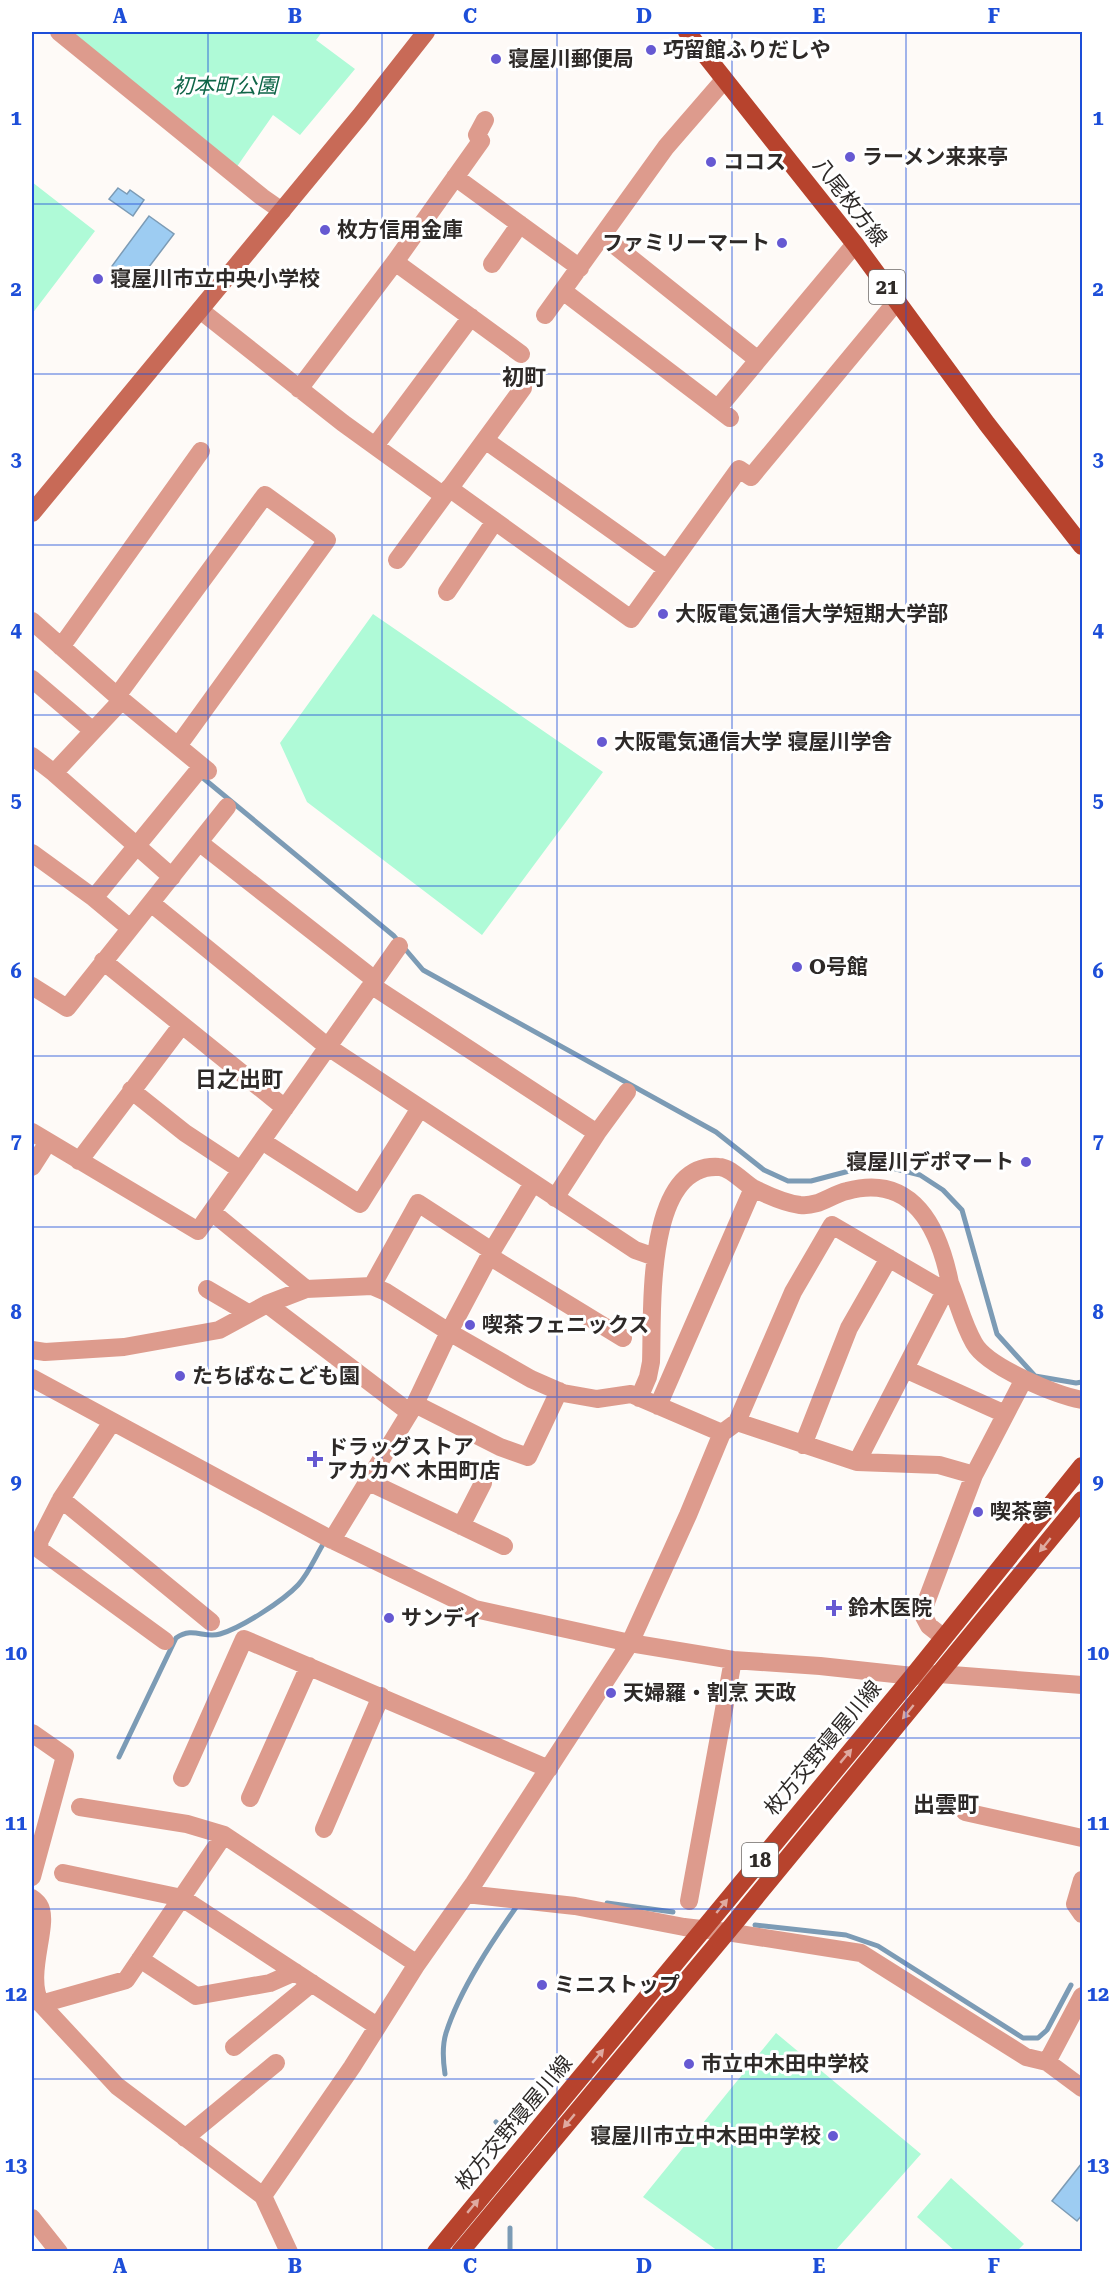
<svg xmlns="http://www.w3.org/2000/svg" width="1114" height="2283" viewBox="0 0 1114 2283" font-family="'Roboto Serif','Noto Sans JP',serif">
	<rect width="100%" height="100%" fill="#fefaf7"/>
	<!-- green -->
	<path fill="#affad7" d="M68 32H322L316 40 355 69 300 135 273 115 236 168Z
		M32 182 95 231 32 314Z
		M373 614 603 772 482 935 307 802 280 743Z
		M776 2033 921 2154 835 2251H718L643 2197Z
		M951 2178 1024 2244 1017 2251H955L917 2217Z"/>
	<!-- water -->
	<path fill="#9dccf2" stroke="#7c9bb5" stroke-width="1.5" d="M118 188 127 194 130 190 144 200 133 216 109 199Z
		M149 216 174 234 136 284 112 266Z
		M1082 2163V2215L1077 2221 1052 2201Z"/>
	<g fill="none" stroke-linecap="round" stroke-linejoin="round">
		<!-- stream -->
		<path stroke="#7c9bb5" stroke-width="5" d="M203 778 394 936 423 970 716 1132 764 1170 788 1181H811L876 1164 920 1175 943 1190 962 1210 997 1334 1035 1376 1076 1383 1082 1382
			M119 1757 176 1638C193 1626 204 1639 220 1634 241 1628 283 1601 298 1585 308 1574 315 1558 322 1546
			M607 1903 673 1912
			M755 1925 846 1935 878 1946 1023 2038H1038L1047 2030 1071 1985
			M445 2074C443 2061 442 2046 446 2033 460 1989 493 1940 519 1903
			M496 2122 508 2134
			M510 2252V2228"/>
		<!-- street -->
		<path stroke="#dd9b8d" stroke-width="18" d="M59 32 262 197 282 211
			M455 177 580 268
			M603 236 758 360
			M395 262 521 354
			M492 264 520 224
			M563 291 730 418
			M200 310 343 423 444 496
			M545 315 666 147 724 80
			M299 389 395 262 481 141 477 135 485 120
			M718 408 855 244
			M485 440 667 569
			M375 446 471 317
			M449 488 631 619 739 469 751 477 897 301
			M397 560 523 388
			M447 592 495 521
			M32 621 117 696 208 771
			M61 647 201 451
			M32 679 93 731
			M117 696 265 495 327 540 178 746
			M32 756 54 773 172 877
			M54 773 122 700
			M200 843 375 980
			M32 853 94 898 130 928
			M94 898 202 766
			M151 903 328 1047 635 1250 655 1257
			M103 961 285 1108
			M371 985 597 1133
			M32 986 67 1008 227 807
			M131 1090 185 1133 241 1170
			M32 1132 198 1231 399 946
			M262 1141 360 1204 420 1108
			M79 1161 181 1026
			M32 1167 48 1142
			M555 1198 597 1133 627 1092
			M212 1212 306 1289
			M489 1256 623 1338
			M950 1283C958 1302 963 1324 974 1343 987 1367 1056 1395 1082 1400
			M372 1286 418 1203 492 1251
			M207 1289 248 1313
			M267 1304 409 1412
			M32 1350 45 1352 124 1347 219 1330 267 1304 306 1289 372 1286 386 1292 449 1332 531 1379 563 1393 597 1399 631 1394 722 1433
			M905 1369 1005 1414
			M32 1378 332 1540 475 1609 630 1643 733 1660 820 1666 913 1676 939 1674 1082 1685
			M639 1398 648 1377 651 1362C653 1314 644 1162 719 1167 730 1167 743 1182 753 1188 767 1195 785 1203 800 1205 819 1207 830 1195 847 1191 913 1173 939 1228 950 1283L945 1291
			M415 1404 500 1447 528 1457 559 1391
			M658 1406 753 1188
			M112 1422 61 1499 39 1542 40 1550 165 1641
			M737 1422 857 1462 939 1465 974 1475 922 1613 929 1626 943 1637
			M803 1445 849 1328 889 1258
			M974 1475 1024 1379
			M367 1481 504 1546
			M61 1499 211 1622
			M461 1526 483 1483
			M332 1540 415 1404 449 1332 492 1251 533 1183
			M32 1733 65 1756 32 1877
			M182 1778 244 1639 549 1769
			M250 1798 309 1666
			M80 1807 187 1824 224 1835 417 1964
			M965 1812 1082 1838
			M324 1829 381 1696
			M63 1873 182 1898 377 2026
			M1082 1880 1075 1904 1082 1914
			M466 1894 575 1906 684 1927 727 1932 861 1953 1026 2057 1047 2062 1082 2088
			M32 1898C34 1900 37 1902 39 1905 51 1923 24 1975 41 2004L117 2086 263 2196
			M689 1901 733 1660
			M140 1959 196 1996 270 1983 295 1972
			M41 2004 126 1980 224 1835
			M234 2047 312 1983
			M1047 2062 1082 1996
			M185 2138 276 2063
			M32 2218 59 2252
			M289 2252 263 2196 352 2067 417 1964 474 1883 630 1643 688 1515 722 1433 737 1422 793 1292 832 1225 945 1291 857 1462"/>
		<!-- secondary -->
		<path stroke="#c86a57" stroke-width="18" d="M32 513 360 116 426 32"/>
		<!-- primary -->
		<path stroke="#b7432d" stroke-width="18" d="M687 32 855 244 987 424 1082 546
			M436 2252 913 1676 1082 1466
			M460 2252 727 1932 1082 1500"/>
	</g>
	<!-- one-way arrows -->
	<defs><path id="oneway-solid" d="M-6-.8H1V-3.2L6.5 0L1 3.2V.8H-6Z" transform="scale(1.5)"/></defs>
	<g fill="#dfaaa0">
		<use href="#oneway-solid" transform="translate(1045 1545) rotate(129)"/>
		<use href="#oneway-solid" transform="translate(908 1712) rotate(129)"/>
		<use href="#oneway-solid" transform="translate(846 1756) rotate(-50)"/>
		<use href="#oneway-solid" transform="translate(722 1906) rotate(-51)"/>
		<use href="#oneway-solid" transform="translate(598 2056) rotate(-50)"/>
		<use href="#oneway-solid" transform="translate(569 2121) rotate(130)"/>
		<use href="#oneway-solid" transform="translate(473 2206) rotate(-50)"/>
	</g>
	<!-- grid -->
	<path fill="none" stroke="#1d4ed8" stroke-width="1.5" stroke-opacity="0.55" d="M208 32V2252M382 32V2252M557 32V2252M732 32V2252M906 32V2252M32 204H1082M32 374H1082M32 545H1082M32 715H1082M32 886H1082M32 1056H1082M32 1227H1082M32 1397H1082M32 1568H1082M32 1738H1082M32 1909H1082M32 2079H1082"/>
	<!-- markers -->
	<g fill="#6659d2" stroke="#fff" stroke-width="2">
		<circle cx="651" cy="50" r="6"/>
		<circle cx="496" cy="59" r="6"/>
		<circle cx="850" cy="157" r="6"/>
		<circle cx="711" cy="162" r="6"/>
		<circle cx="325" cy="230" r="6"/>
		<circle cx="782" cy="243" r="6"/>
		<circle cx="98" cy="279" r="6"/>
		<circle cx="663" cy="614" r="6"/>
		<circle cx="602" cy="742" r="6"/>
		<circle cx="797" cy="967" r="6"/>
		<circle cx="1026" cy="1162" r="6"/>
		<circle cx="470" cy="1325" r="6"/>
		<circle cx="180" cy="1376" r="6"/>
		<path d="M312 1450h6v6h6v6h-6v6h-6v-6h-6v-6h6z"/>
		<circle cx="978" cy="1512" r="6"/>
		<path d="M831 1599h6v6h6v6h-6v6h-6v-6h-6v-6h6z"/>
		<circle cx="389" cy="1618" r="6"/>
		<circle cx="611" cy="1693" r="6"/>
		<circle cx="542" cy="1985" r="6"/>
		<circle cx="689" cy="2064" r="6"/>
		<circle cx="833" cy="2136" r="6"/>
	</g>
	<g text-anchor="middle" stroke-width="6" stroke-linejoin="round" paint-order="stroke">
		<!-- shield labels -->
		<g fill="#fff" stroke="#6d6a68" stroke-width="1.5">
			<rect x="869" y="270" width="36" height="34" rx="4.5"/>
			<rect x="742" y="1843" width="36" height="34" rx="4.5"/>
		</g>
		<g font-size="20" font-weight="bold" fill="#2e2a28">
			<text x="887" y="294">21</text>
			<text x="760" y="1867">18</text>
		</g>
		<!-- poi labels -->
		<g font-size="21" font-weight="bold" fill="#2e2a28" stroke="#fff" text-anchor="start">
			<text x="663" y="57">巧留館ふりだしや</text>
			<text x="508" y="66">寝屋川郵便局</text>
			<text x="862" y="164">ラーメン来来亭</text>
			<text x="723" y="169">ココス</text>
			<text x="337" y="237">枚方信用金庫</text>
			<text x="770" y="250" text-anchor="end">ファミリーマート</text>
			<text x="110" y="286">寝屋川市立中央小学校</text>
			<text x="675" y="621">大阪電気通信大学短期大学部</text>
			<text x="614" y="749">大阪電気通信大学 寝屋川学舎</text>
			<text x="809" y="974">O号館</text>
			<text x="1014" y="1169" text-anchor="end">寝屋川デポマート</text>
			<text x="482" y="1332">喫茶フェニックス</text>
			<text x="192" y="1383">たちばなこども園</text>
			<text x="327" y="1454">ドラッグストア<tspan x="327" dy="24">アカカベ 木田町店</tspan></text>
			<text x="990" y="1519">喫茶夢</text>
			<text x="848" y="1615">鈴木医院</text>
			<text x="401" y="1625">サンディ</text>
			<text x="623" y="1700">天婦羅・割烹 天政</text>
			<text x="554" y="1992">ミニストップ</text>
			<text x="701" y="2071">市立中木田中学校</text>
			<text x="821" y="2143" text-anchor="end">寝屋川市立中木田中学校</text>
		</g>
		<!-- park labels -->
		<g font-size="21" font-style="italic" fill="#0e6547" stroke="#fff">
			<text x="225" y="93">初本町公園</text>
		</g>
		<!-- street labels -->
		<g font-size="21" fill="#2e2a28" stroke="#fff">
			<text transform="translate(850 202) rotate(52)" y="7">八尾枚方線</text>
			<text transform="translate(823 1748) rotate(-50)" y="7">枚方交野寝屋川線</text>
			<text transform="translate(514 2123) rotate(-50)" y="7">枚方交野寝屋川線</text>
		</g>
		<!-- neighbourhood labels -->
		<g font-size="22" font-weight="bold" fill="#2e2a28" stroke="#fff">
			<text x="524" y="385">初町</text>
			<text x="239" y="1087">日之出町</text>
			<text x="946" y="1812">出雲町</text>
		</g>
	</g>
	<!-- border -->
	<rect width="1114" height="2283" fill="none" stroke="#ffffff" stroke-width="66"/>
	<rect x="33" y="33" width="1048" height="2217" fill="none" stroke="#1d4ed8" stroke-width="2"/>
	<g font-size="20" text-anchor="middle" font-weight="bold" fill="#1d4ed8">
		<text x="120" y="23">A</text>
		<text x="295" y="23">B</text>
		<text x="470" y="23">C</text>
		<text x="644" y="23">D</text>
		<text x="819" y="23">E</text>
		<text x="994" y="23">F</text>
		<text x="16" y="125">1</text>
		<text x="1098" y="125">1</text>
		<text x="16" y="296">2</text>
		<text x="1098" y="296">2</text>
		<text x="16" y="466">3</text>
		<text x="1098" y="466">3</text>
		<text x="16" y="637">4</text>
		<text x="1098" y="637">4</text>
		<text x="16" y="807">5</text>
		<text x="1098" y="807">5</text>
		<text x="16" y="978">6</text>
		<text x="1098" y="978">6</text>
		<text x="16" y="1148">7</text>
		<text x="1098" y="1148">7</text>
		<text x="16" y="1319">8</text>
		<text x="1098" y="1319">8</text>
		<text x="16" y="1489">9</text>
		<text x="1098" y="1489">9</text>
		<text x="16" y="1660">10</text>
		<text x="1098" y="1660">10</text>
		<text x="16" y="1830">11</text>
		<text x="1098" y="1830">11</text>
		<text x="16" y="2001">12</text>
		<text x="1098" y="2001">12</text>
		<text x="16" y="2172">13</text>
		<text x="1098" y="2172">13</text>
		<text x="120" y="2273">A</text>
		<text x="295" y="2273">B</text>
		<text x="470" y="2273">C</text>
		<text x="644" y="2273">D</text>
		<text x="819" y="2273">E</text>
		<text x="994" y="2273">F</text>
	</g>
</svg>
